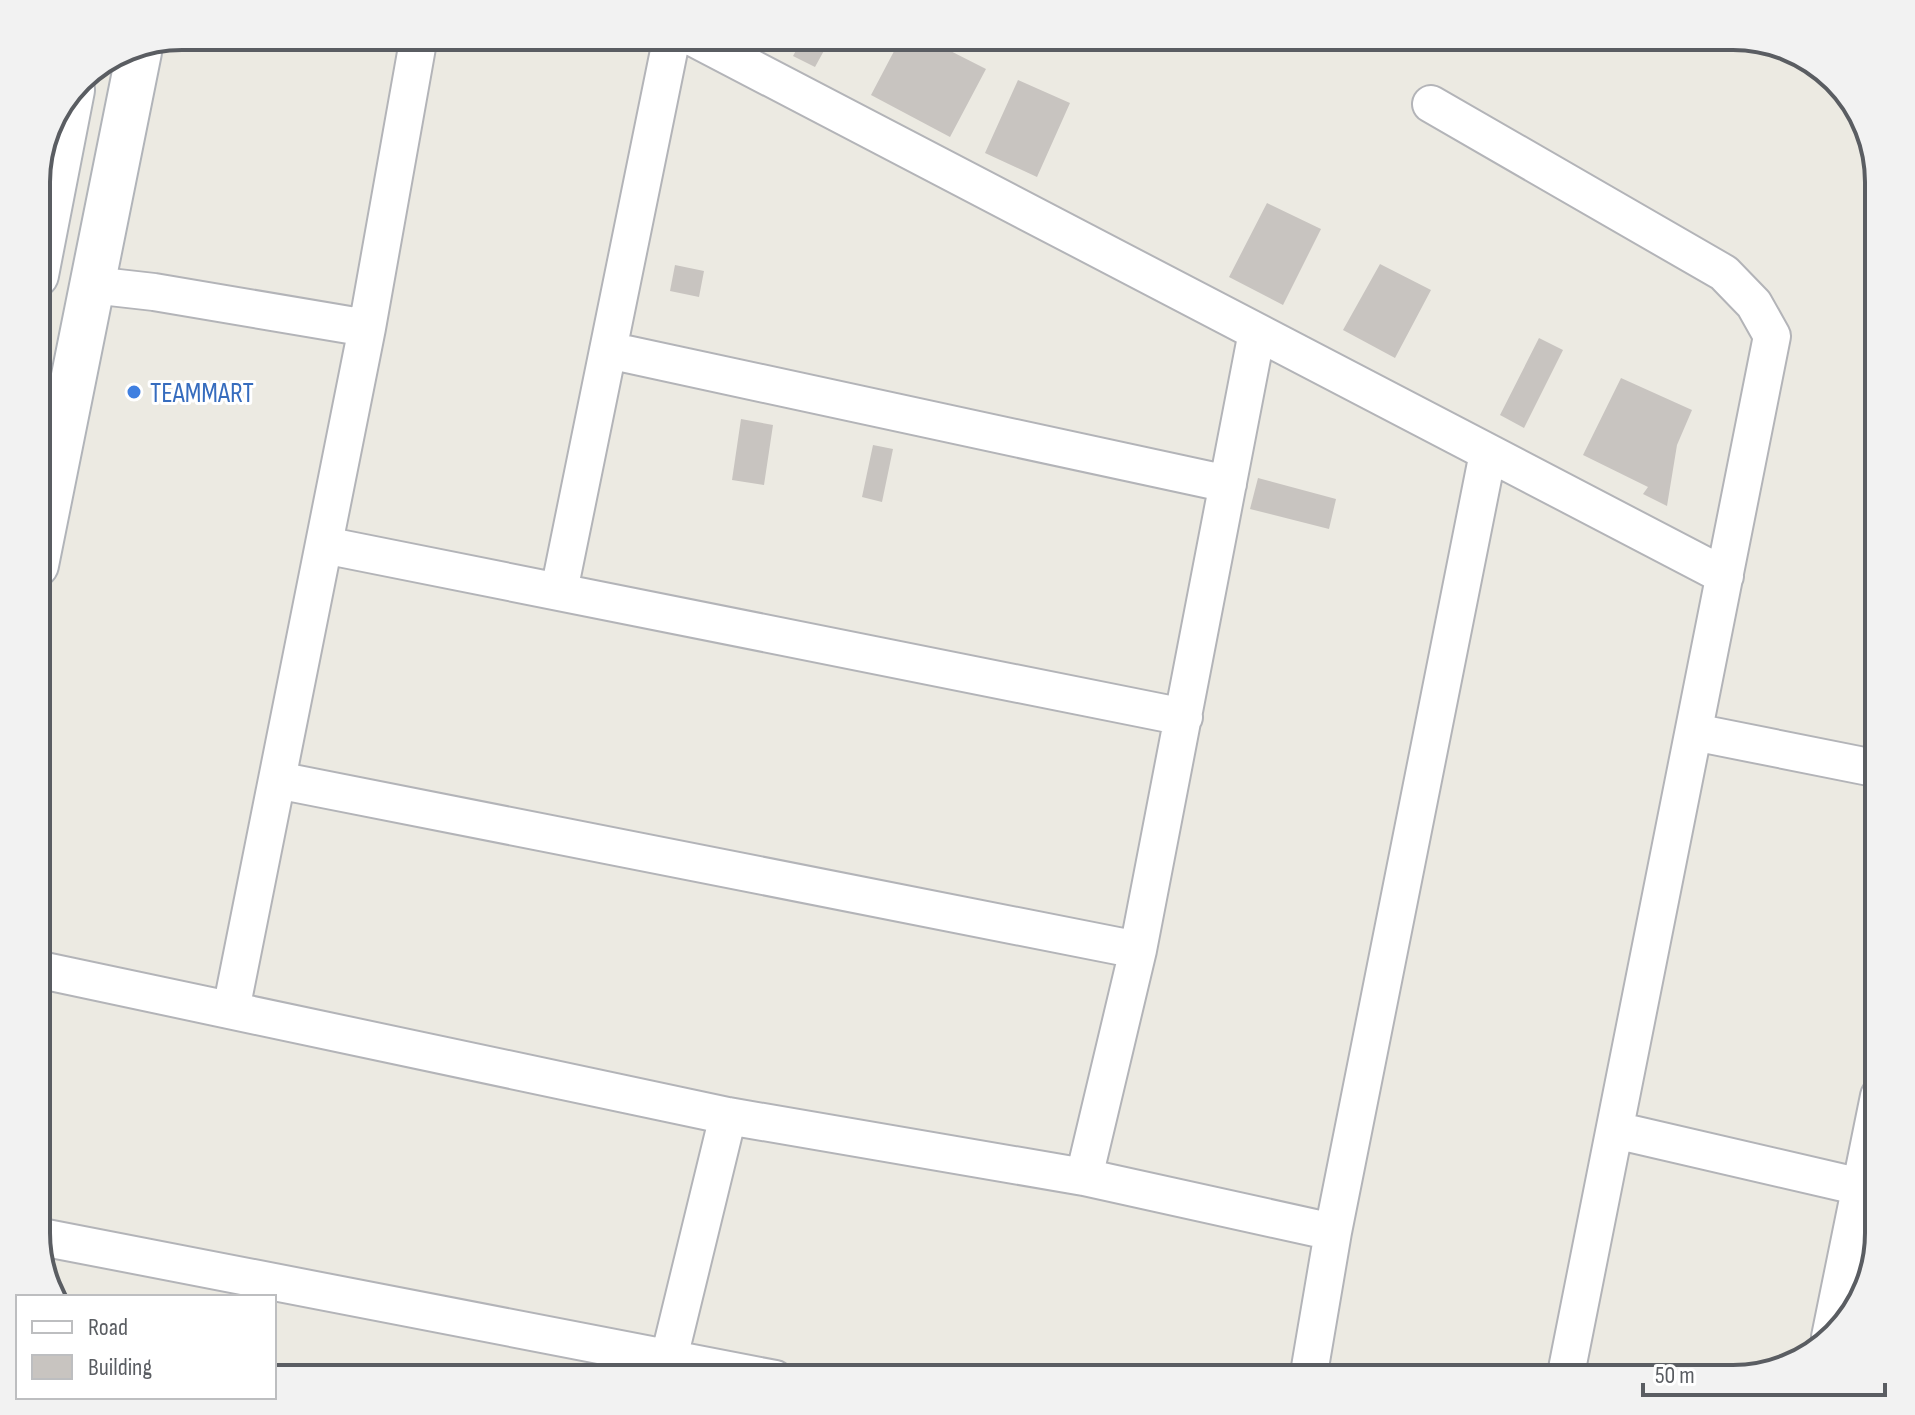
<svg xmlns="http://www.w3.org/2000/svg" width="1915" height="1415" viewBox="0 0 1915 1415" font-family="'Sofia Sans Condensed',sans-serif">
	<rect width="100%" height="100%" fill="#eceae2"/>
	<!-- building -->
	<path fill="#c8c4c0" d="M804 36H832L815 67 793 56Z
		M902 36H921L986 69 950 137 871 95Z
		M1018 80 1070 103 1037 177 985 153Z
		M1267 203 1321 229 1283 305 1229 277Z
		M1380 264 1431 290 1395 358 1343 330Z
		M675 265 704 271 699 297 670 291Z
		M1539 338 1563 350 1524 428 1500 415Z
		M1621 378 1692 410 1677 445 1667 506 1643 494 1648 487 1583 455Z
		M741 419 773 425 764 485 732 480Z
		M873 445 893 449 882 502 862 497Z
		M1258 478 1336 499 1329 529 1250 509Z"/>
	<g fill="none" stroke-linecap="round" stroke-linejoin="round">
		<!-- minor casing -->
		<g stroke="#b3b4b8" stroke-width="40">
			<path id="minor" d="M690 36 1725 576
				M1431 104 1724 273 1754 304 1772 336 1565 1379
				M92 285 154 292 367 328
				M608 350 1228 484
				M324 545 1184 717
				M559 591 672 36
				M1694 732 1879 769
				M277 780 1138 950
				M36 969 728 1116 1084 1177 1333 1232
				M231 1010 367 328 419 36
				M1615 1130 1861 1187
				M1084 1177 1138 950 1257 332
				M36 1236 775 1379
				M1830 1337 1879 1096
				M669 1358 728 1116
				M1308 1379 1333 1232 1488 453"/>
		</g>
		<!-- secondary casing -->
		<g stroke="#b1b4b9" stroke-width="48">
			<path id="secondary" d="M36 275 72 90
				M36 565 139 52"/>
		</g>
		<!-- minor -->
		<use href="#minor" stroke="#fff" stroke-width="36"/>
		<!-- secondary -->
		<use href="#secondary" stroke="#fff" stroke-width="44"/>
	</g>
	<!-- markers -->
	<circle fill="#3f7fe0" stroke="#fff" stroke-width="3" cx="134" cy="392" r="8"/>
	<g text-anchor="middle" stroke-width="6" stroke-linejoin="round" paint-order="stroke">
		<!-- shop labels -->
		<g font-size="28" fill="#366cbe" stroke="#fff" text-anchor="start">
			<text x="150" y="402">TEAMMART</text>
		</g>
	</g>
	<!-- crop -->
	<path d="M0 0H1915V1415H0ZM182 50H1733A132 132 0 0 1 1865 182V1233A132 132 0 0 1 1733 1365H182A132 132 0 0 1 50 1233V182A132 132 0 0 1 182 50Z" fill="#f2f2f2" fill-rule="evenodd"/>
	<path fill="none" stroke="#5a5d62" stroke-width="4" d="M182 50H1733A132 132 0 0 1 1865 182V1233A132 132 0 0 1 1733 1365H182A132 132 0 0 1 50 1233V182A132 132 0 0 1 182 50Z"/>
	<!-- legend -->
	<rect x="16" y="1295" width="260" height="104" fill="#ffffff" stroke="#bdbec0" stroke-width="2"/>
	<rect x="32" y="1321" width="40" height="12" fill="#ffffff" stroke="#bdbec0" stroke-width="2"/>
	<text x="88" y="1335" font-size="24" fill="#5a5d62">Road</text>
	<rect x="32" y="1355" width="40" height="24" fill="#c8c4c0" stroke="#bdbec0" stroke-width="2"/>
	<text x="88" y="1375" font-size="24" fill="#5a5d62">Building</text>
	<!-- scale -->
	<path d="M1643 1383v12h242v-12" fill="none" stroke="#5a5d62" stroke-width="4"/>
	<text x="1655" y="1383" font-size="24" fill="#5a5d62" stroke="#ffffff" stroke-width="6" paint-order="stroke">50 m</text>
</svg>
